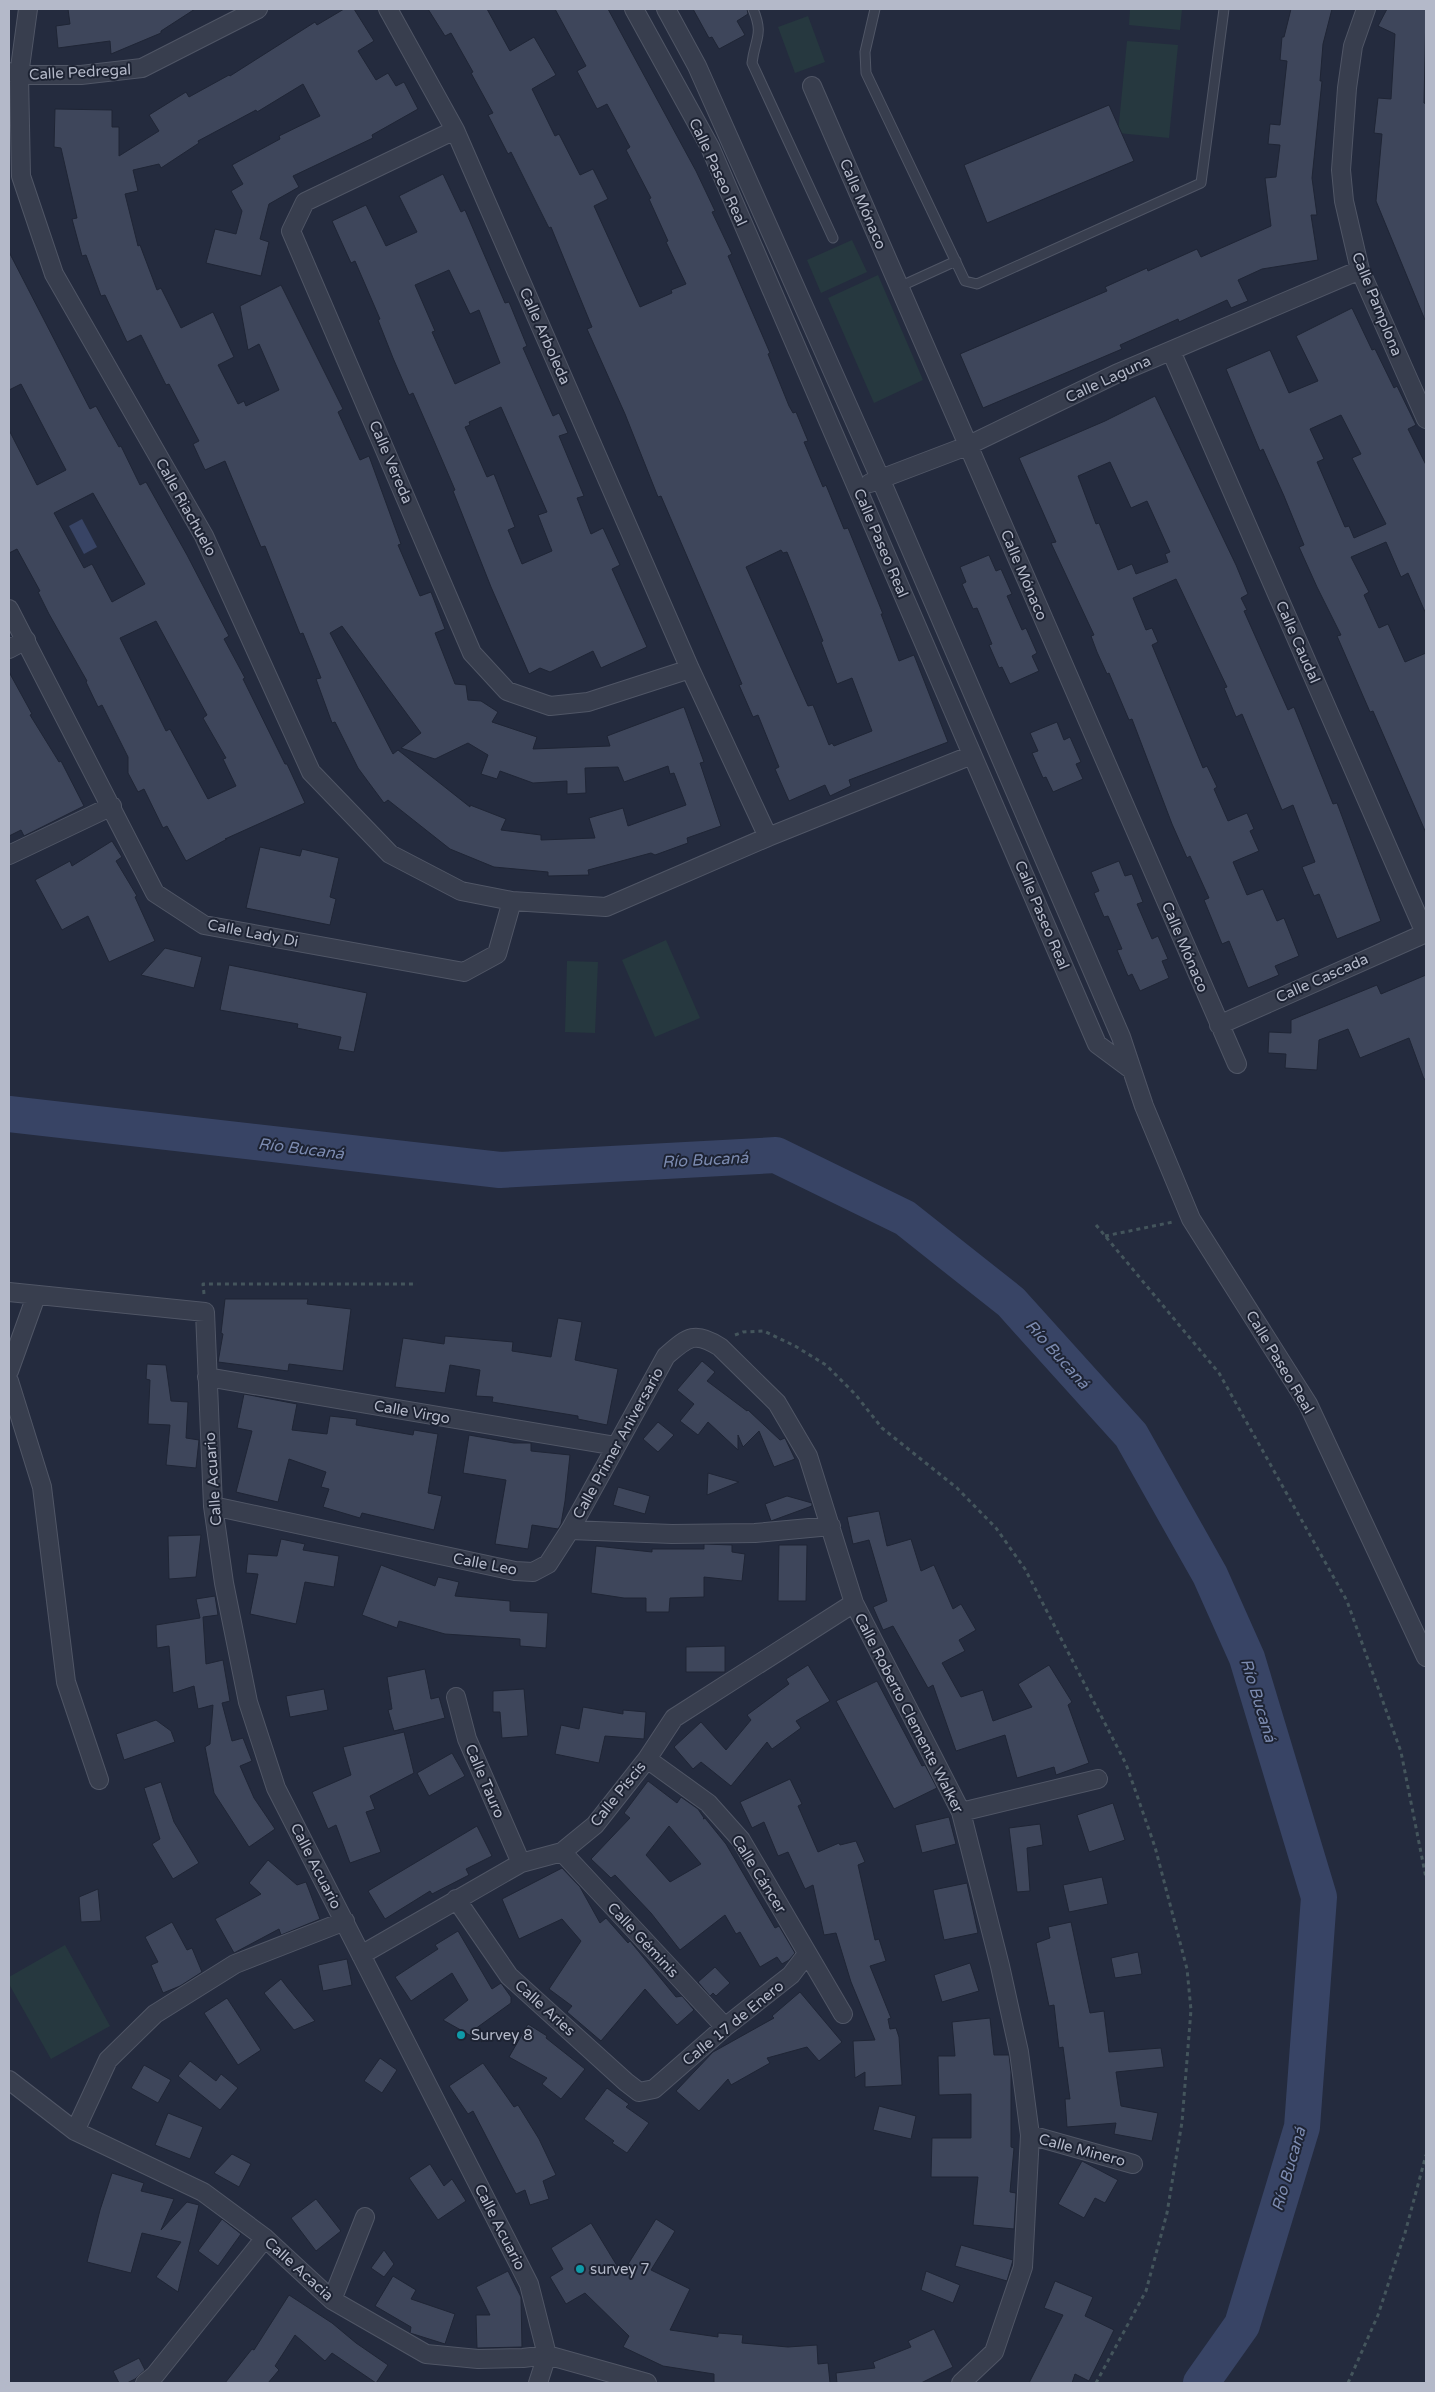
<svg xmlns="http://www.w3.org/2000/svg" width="1435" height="2392" viewBox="0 0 1435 2392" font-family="'Varela Round',sans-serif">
	<rect width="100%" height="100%" fill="#242b3e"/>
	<!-- green -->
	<path fill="#26383f" d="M1130 9H1182L1180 30 1129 25Z
		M808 16 825 62 795 73 778 27Z
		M1127 41 1178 45 1169 138 1118 133Z
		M852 240 867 272 821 293 807 260Z
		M878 275 923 380 874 403 828 298Z
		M666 940 700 1018 655 1037 622 960Z
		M567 961 598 962 595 1033 565 1032Z
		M65 1945 110 2026 51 2059 9 1984V1977Z"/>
	<!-- water -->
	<path fill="#384465" d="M82 519 97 547 84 554 69 526Z"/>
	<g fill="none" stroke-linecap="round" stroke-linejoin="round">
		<!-- river -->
		<path stroke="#384465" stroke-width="36" d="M9 1114 500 1170 776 1155 905 1218 1011 1302 1131 1435 1210 1575 1247 1658 1319 1897 1302 2127 1242 2325 1201 2383"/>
	</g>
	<!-- building -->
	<path fill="#3e465b" stroke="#1f2535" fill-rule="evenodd" d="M68 9H195L161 31V33L111 54 110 41 58 48 56 26 70 24Z
		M344 9H354L374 41 358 51 376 80 388 73 396 86 404 82 418 109 372 135 373 138 293 176 299 187 269 204 260 239 269 242 261 276 206 263 215 229 236 234 242 211 231 191 243 184 232 165 280 139 279 136 320 116 303 84 257 112 256 110 198 141 199 143 161 168 159 164 133 170 138 191 125 194 138 246 140 245 157 290 161 288 181 328 213 312 234 357 218 365 238 404 244 401 246 406 279 390 259 344 248 350 240 306 281 285 343 409 338 412 360 460 369 456 401 544 398 545 420 596 431 592 445 629 435 633 455 684 466 685 468 700 481 701 498 712 492 722 537 737 533 749 610 746 607 736 684 707 704 762 700 763 721 826 687 838 688 843 655 855 651 853 588 870 589 875 548 876V872L494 867 450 849 388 800 384 803 358 768 335 722 332 723 316 679 321 678 303 633 300 634 265 546 261 547 225 461 205 470 193 444 199 441 169 384 166 385 141 335 127 342 105 295 101 296 86 255 82 256 72 219 77 218 61 148 54 147 55 109 112 110V127H119V156L159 131 149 115 186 92 189 97 229 75 230 76 315 22 317 25ZM342 626 421 733 401 748 435 759 468 743 488 755 481 774 497 779 500 771 533 783 567 781V794L586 793 585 768 618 767 624 782 668 766 670 774 674 773 686 805 628 826 623 808 589 818 595 838 541 840V835L501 830 506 819 470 805V807L398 750 393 754 330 633Z
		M428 9H487L510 51 534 37 556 75 532 89 555 136 559 134 580 175 593 169 608 199 594 206 640 307 672 293 671 290 686 284 666 242 668 241 649 199 651 198 626 150 630 147 607 104 597 109 577 71 586 66 555 9H608L696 171 715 211 712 212 732 254 728 256 770 353 768 354 789 406 793 413 796 412 808 441 804 442 823 487 826 485 844 529 848 528 883 614H881L899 661 914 655 948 742 849 780 851 786 830 796 825 785 789 801 775 769 779 767 758 715 753 717 739 685 742 684 661 496 658 497 625 414 587 329 592 327 551 227 549 228 511 152 508 154 488 115 493 113 471 73 473 72 451 33 445 36ZM781 550 783 553 787 552 806 598 823 641 821 642 837 684 852 678 872 731 834 746 832 743 829 745 813 705 808 706 746 567Z
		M693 9H747L748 14 737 21 745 35 719 49 712 37 709 38Z
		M1291 9H1332L1323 44 1320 81H1322L1312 178 1317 215H1311L1318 260 1262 269 1238 280 1248 301 1231 308 1227 300 1179 322 1178 319 1120 345 1122 349 983 408 960 354 1107 291 1105 287 1147 268 1148 271 1197 249 1201 257 1271 226 1265 178 1276 177 1280 145 1268 144 1270 124 1280 125 1287 61 1280 60 1282 37H1284Z
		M1387 9H1426L1424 103 1426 104 1425 320 1376 201 1382 134 1374 133 1378 98 1391 99 1395 34 1378 26Z
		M1109 105 1134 161 987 223 964 165Z
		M443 174 461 212 465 210 505 303 509 302 527 346 523 348 553 416 559 413 568 433 559 436 584 496 577 498 591 534 603 528 620 565 612 569 647 647 601 668 593 651 550 672 540 668 529 674 491 587 453 491 455 490 434 441 413 393 409 395 393 358 378 320 380 319 355 261 351 263 332 221 366 205 386 246 417 232 399 196ZM449 270 470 314 479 310 500 363 455 384 432 332 435 331 415 285ZM501 407 547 512 538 515 552 551 522 564 508 530 515 527 494 474 487 477 465 427 470 425 469 422Z
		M9 252 90 409 96 406 119 447 121 446 140 485 146 482 187 555 229 636 224 639 245 678 243 679 285 764H287L305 803 225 839H227L186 861 167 826 163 828 144 789 138 792 128 773V757L102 705 98 707 86 682 87 681 49 614 38 592 40 591 17 549 9 553V430L37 485 66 470 21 384 9 390ZM93 493 145 584 112 602 92 564 84 568 54 513ZM156 621 207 715 203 718 226 758 223 759 236 786 208 799 170 729 166 731 120 638Z
		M1352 308 1372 350 1375 349 1394 388 1397 386 1416 425 1408 429 1426 465V614L1408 573 1401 577 1386 542 1351 557 1369 592 1364 595 1379 628 1388 624 1405 662 1426 653V833L1373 711 1370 712 1337 636 1341 635 1317 587 1299 547 1304 545 1284 496 1263 449 1260 451 1226 369 1270 350 1289 393 1318 381 1296 336ZM1341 415 1361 454 1352 458 1386 524 1354 538 1349 526 1345 527 1317 462 1324 459 1310 429Z
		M1155 396 1236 565 1248 594 1241 598 1247 610 1244 611 1288 710 1294 707 1333 804 1337 803 1381 921 1337 939 1319 894 1314 896 1302 867 1315 862 1293 805 1282 810 1242 714 1236 717 1224 688 1227 687 1176 579 1133 598 1146 630 1152 628 1158 642 1152 645 1203 768 1207 766 1217 787 1214 789 1228 821 1247 813 1254 829 1250 831 1259 851 1233 862 1247 895 1263 889 1277 921 1284 918 1299 956 1275 966 1279 975 1248 988 1229 941 1222 944 1204 900 1209 898 1190 856 1187 858 1172 824 1132 719 1129 720 1109 673 1107 674 1097 652 1091 636 1094 635 1051 543 1056 542 1019 458 1105 421ZM1110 462 1131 508 1147 501 1170 552 1165 554 1168 562 1136 574 1132 564 1118 570 1099 523 1096 524 1078 476Z
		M989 555 996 571 1001 569 1012 594 1007 596 1014 612 1022 630 1026 628 1037 653 1032 656 1039 671 1010 684 1002 667 999 668 989 645 992 644 977 608 973 609 962 584 966 582 960 567Z
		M9 672 32 714 30 715 59 762 61 761 84 806 24 836 21 830 9 836Z
		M1057 722 1064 740 1070 737 1081 762 1076 764 1083 779 1053 792 1046 777 1043 778 1032 753 1038 751 1030 733Z
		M112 841 122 857 116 861 137 896 135 897 155 941 109 962 88 916 62 930 35 880 70 861 72 866Z
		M260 847 300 856 302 849 339 858 330 897 336 899 330 925 246 908Z
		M1119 861 1125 876 1132 874 1143 902 1137 904 1152 939 1158 936 1168 959 1162 961 1169 978 1140 991 1132 974 1128 976 1117 950 1122 949 1108 916 1104 917 1094 893 1099 891 1091 872Z
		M165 948 202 957 194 988 141 975Z
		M229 965 367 993 354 1052 338 1049 341 1037 297 1028 298 1024 220 1010Z
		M1426 975V1079H1424L1409 1038 1360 1058 1348 1029 1319 1040 1317 1070 1285 1068 1286 1054 1268 1053 1269 1032 1291 1033V1020L1377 985 1381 994Z
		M225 1299H308L307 1304 351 1309 343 1371 289 1364 288 1371 218 1362 223 1334 221 1333Z
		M558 1318 582 1322 575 1360 618 1369 607 1425 578 1419V1416L492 1402 493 1397 476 1396 480 1370 450 1365 445 1393 395 1387 403 1338 444 1344 445 1336 513 1342 512 1351 551 1357Z
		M702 1361 715 1372 707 1381 747 1411 748 1410 780 1440 785 1438 795 1459 774 1467 759 1431 743 1447 738 1435V1450L708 1422 698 1435 680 1421 694 1404 677 1390Z
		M147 1364 166 1365 171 1401 188 1402 186 1438 199 1440 196 1468 166 1465 170 1425 148 1424 150 1380 146 1379Z
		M244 1394 297 1404 292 1430 327 1434 330 1416 357 1419 356 1425 413 1435 414 1430 438 1434 428 1493 442 1496 434 1530 362 1513 360 1518 323 1507 329 1489 321 1487 326 1472 289 1459 278 1502 236 1492 252 1431 237 1428Z
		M658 1422 674 1435 658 1452 643 1439Z
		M469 1435 514 1443H531V1451L570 1455 565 1501 561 1524 558 1529 532 1525 528 1549 495 1544 506 1480 463 1473Z
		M708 1473 739 1482 707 1495Z
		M618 1487 650 1496 645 1514 613 1505Z
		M787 1496 812 1503V1506L771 1521 765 1504Z
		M879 1511 887 1546 911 1539 921 1571 934 1565 953 1609 961 1604 976 1630 959 1640 965 1651 942 1663 961 1697 983 1690 993 1721 1032 1707 1018 1684 1049 1665 1072 1702 1068 1705 1089 1763 1056 1775 1054 1767 1017 1778 1005 1735 956 1751 933 1685 928 1688 893 1626 883 1630 873 1607 887 1601 869 1540 853 1544 847 1517Z
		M201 1535 196 1577 169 1579 168 1536Z
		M281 1539 305 1544 303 1550 339 1556 334 1587 305 1582 296 1624 250 1614 258 1574 246 1573 248 1554 277 1556Z
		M704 1544 732 1545V1552L745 1554 742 1581 704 1577V1597L670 1598 669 1612H646V1598H624L591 1593 596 1546 652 1552V1549H704Z
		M779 1545H807L806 1601H778Z
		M381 1565 435 1586 438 1577 459 1582 455 1596 510 1601V1611L548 1613 546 1648 520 1646V1639L445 1634 399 1621 397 1628 362 1615Z
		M215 1596 218 1615 203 1617 206 1664 223 1660 230 1701 222 1703 232 1741 243 1738 252 1761 240 1766 254 1798 275 1829 249 1847 214 1793 205 1747 210 1744 213 1705 198 1709 194 1686 173 1693 169 1646 157 1648 156 1625 200 1618 196 1599Z
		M725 1646V1672H686V1647Z
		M808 1665 830 1701 796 1721 801 1728 772 1749 767 1742 731 1786 701 1762 693 1769 674 1747 701 1722 726 1750 751 1720 747 1715 789 1684 786 1679Z
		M425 1669 431 1699 439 1697 445 1718 394 1731 388 1710 392 1709 387 1677Z
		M877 1681 922 1766 925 1765 937 1788 894 1809 836 1701Z
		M324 1689 328 1710 290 1717 286 1696Z
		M524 1689 528 1736 502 1738 500 1712H493V1691Z
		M583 1707 623 1714V1710L646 1712 644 1739 605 1736 599 1763 555 1754 561 1725 579 1729Z
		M156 1720 171 1731 175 1742 124 1760 116 1734Z
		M404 1732 414 1773 370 1796 375 1809 366 1812 381 1852 350 1863 336 1825 328 1829 312 1792 351 1775 343 1747Z
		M452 1753 465 1776 429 1796 417 1773Z
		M790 1779 802 1804 798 1806 818 1852 839 1843 840 1845 856 1841 865 1862 858 1865 875 1940 879 1939 886 1961 870 1966 891 2018 888 2019 890 2029 896 2028 899 2037 902 2085 865 2087V2072L855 2078 853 2041 875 2040 851 1982 836 1933 824 1935 813 1885 805 1889 788 1852 778 1856 764 1822 752 1828 740 1802Z
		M648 1781 677 1803 681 1797 698 1809 704 1818 703 1819 705 1818 726 1844 775 1928 779 1926 795 1953 789 1960 782 1964 777 1957 760 1967 740 1932 736 1934 725 1915 680 1950 651 1913 615 1875 611 1878 591 1859 630 1818 624 1813ZM669 1826 701 1864 670 1882 646 1855Z
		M161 1782 174 1822 199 1863 173 1879 152 1844 160 1839 144 1788Z
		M1113 1803 1125 1840 1089 1852 1077 1815Z
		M949 1817 956 1844 922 1853 915 1825Z
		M1040 1824 1043 1845 1027 1848 1030 1891 1017 1892 1009 1828Z
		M477 1826 492 1856 466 1869 469 1875 432 1894 430 1891 385 1919 368 1891Z
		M268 1860 297 1885 306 1882 320 1919 281 1935 279 1929 234 1953 215 1919 261 1894 249 1883Z
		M562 1868 580 1887 600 1923 606 1918 628 1943 630 1941 676 1997 682 1996 694 2010 677 2025 645 1989 601 2041 567 2012 572 2006 549 1989 581 1941 562 1919 519 1939 502 1899Z
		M1102 1877 1108 1904 1069 1912 1063 1885Z
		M967 1883 978 1933 944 1940 933 1890Z
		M98 1889 101 1921 81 1922 79 1897Z
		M172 1922 187 1950 192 1948 202 1972 180 1986 163 1993 151 1965 158 1962 145 1937Z
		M1071 1922 1090 2013 1104 2011 1109 2052 1161 2048 1164 2067 1116 2072 1121 2106 1158 2113 1152 2141 1114 2134 1116 2123 1067 2127 1065 2099H1070L1063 2047 1059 2048 1054 2005 1049 2006 1036 1943 1050 1938 1048 1927Z
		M458 1931 492 1989 501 1983 511 1997V2003L475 2029 482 2042 443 2020 468 2000 452 1973 411 2001 395 1977 438 1949 435 1945Z
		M1138 1952 1142 1974 1115 1978 1111 1958Z
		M347 1959 352 1985 323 1991 318 1965Z
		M970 1963 979 1991 942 2002 934 1975Z
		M715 1967 730 1983 716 1996 713 1993 710 1996 698 1982Z
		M281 1979 287 1987 315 2021 294 2030 264 1993Z
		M800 1992 842 2042 819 2061 807 2047 767 2058 770 2063 731 2085 728 2079 699 2111 676 2091 713 2052 774 2018 772 2016Z
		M227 1998 261 2050 238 2065 204 2013Z
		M990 2018 994 2055H1009L1011 2072V2147L1014 2148 1010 2192 1016 2193 1014 2229 973 2225 978 2177H931L932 2138H971V2094L939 2095 938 2056H955L952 2022Z
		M528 2024 547 2036 546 2038 585 2069 561 2099 542 2084 547 2078 509 2057Z
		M380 2058 397 2070 382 2093 364 2081Z
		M190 2061 216 2081 221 2074 238 2088 220 2110 178 2076Z
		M483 2063 514 2107 518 2105 539 2139 556 2175 543 2181 549 2199 530 2205 525 2190 516 2194 473 2111 468 2114 449 2086Z
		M144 2065 171 2080 158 2103 131 2088Z
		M607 2088 629 2104 626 2107 649 2123 627 2153 612 2143 614 2141 584 2119Z
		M879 2106 916 2116 911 2139 873 2130Z
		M168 2113 203 2127 190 2159 155 2145Z
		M232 2154 251 2164 239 2187 214 2173Z
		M1082 2161 1118 2180 1105 2203 1095 2198 1084 2218 1058 2204Z
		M430 2164 444 2186 452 2179 466 2201 438 2220 409 2178Z
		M112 2173 144 2183 141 2191 174 2199 161 2230 187 2202 199 2205 178 2292 156 2277 181 2242 142 2233 131 2273 87 2262 100 2210Z
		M316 2199 341 2231 316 2251 291 2218Z
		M222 2219 241 2234 218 2266 198 2251Z
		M656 2219 675 2231 651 2270 690 2289 670 2330 718 2337V2333L743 2335 742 2343 788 2347 817 2345 818 2364 828 2363 830 2383H714V2374L663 2366 623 2347 629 2336 585 2293 566 2304 550 2277 563 2269 551 2248 591 2223 622 2274Z
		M961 2245 1013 2260 1007 2281 955 2266Z
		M384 2250 394 2264 384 2277 371 2268Z
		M508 2271 521 2297 522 2347 477 2348 476 2315H490L476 2287Z
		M926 2271 960 2285 953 2303 921 2290Z
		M393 2276 416 2290 411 2299 455 2314 445 2344 410 2333 411 2327 375 2306Z
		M1055 2281 1093 2297 1085 2316 1114 2330 1089 2381 1075 2374 1072 2383H1029L1063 2315 1044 2308Z
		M289 2295 332 2323 356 2343 388 2365 376 2383 332 2353 325 2361 295 2335 275 2366 279 2370 268 2383H225L252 2349 254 2350Z
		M934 2329 953 2367 921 2383H837L836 2373 875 2368 873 2362 911 2347 908 2341Z
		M139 2358 145 2370 135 2379 127 2383H119L113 2371Z"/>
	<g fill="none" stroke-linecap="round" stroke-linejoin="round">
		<!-- service casing -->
		<g stroke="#505666" stroke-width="11">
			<path id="service" d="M753 9C764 35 755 38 752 63L833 238
				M875 9 865 52 866 73 965 281 977 284 1201 183 1224 9
				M899 287 956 261"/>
		</g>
		<!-- minor casing -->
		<g stroke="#505666" stroke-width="20">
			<path id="minor" d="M28 9 19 75 21 176 54 274 204 536 311 772 390 854 461 891 512 901 606 907 768 837 972 755
				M388 9 455 130 690 669 768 837
				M634 9 710 147 1097 1044 1132 1070
				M666 9 697 66 880 478 1121 1037 1144 1106 1191 1219 1308 1404 1426 1657
				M1366 9 1353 46 1347 88 1341 170 1344 201 1360 270 1426 419
				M9 72 19 75H81L142 68 258 9
				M812 86 1237 1064
				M455 130 305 202 291 231 472 653 507 691 550 706 588 702 690 669
				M1171 351 1425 933
				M870 483 967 446 1116 374 1360 270
				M9 609 155 893 204 925 464 972 497 954 512 901
				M9 649 26 640
				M9 855 112 806
				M1219 1025 1426 933
				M9 1292 205 1312 213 1506 224 1583 248 1702 276 1788 529 2284 547 2355 538 2383
				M9 1371 36 1296
				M207 1377 616 1446
				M9 1381 42 1487 66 1682 99 1780
				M213 1506 515 1571 533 1572 548 1564 570 1530 666 1356C687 1338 694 1330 720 1347L777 1403 808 1456 854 1603 961 1812 1000 1966 1019 2052 1030 2135 1023 2267 994 2352 961 2383
				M570 1530 672 1534 755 1533 831 1526
				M456 1697 467 1739 521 1863
				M647 1759 708 1803 741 1840 843 2014
				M961 1812 1098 1779
				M562 1852 725 2027
				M456 1899 509 1976 626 2082 639 2092 654 2089 725 2027 791 1975 807 1954
				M361 1955 521 1863 562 1852 595 1825 647 1759 674 1718 854 1603
				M9 2080 75 2131 203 2192 265 2238 332 2300 426 2354 478 2359 523 2358 547 2355 647 2383
				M75 2131 108 2060 155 2014 235 1964 345 1921
				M1030 2135 1133 2164
				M332 2300 365 2217
				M145 2383 155 2375 265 2238"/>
		</g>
		<!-- path -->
		<path stroke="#44555c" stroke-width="3" stroke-dasharray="4 4" stroke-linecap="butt" d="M1096 1225 1219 1373 1347 1601 1401 1752 1426 1878
			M1105 1236 1173 1222
			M204 1294 203 1284H417
			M735 1335 743 1332 764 1331 795 1346 826 1365 855 1394 882 1428 957 1488 996 1528 1025 1569 1126 1764 1155 1847 1187 1969 1191 2010 1182 2122 1167 2213 1146 2291 1096 2383
			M1348 2383 1378 2315 1405 2233 1426 2155"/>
		<!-- service -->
		<use href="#service" stroke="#383e4e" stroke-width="9"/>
		<!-- minor -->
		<use href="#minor" stroke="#383e4e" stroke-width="18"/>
	</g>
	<!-- markers -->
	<g fill="#0f9aa8" stroke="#1d2333" stroke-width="2">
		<circle cx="461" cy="2035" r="5"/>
		<circle cx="580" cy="2269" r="5"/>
	</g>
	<g text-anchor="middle" stroke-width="4" stroke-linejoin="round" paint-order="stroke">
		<!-- street labels -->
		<g font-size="15" fill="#b4b9c9" stroke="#1d2333">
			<text transform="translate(80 72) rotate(-3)" y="5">Calle Pedregal</text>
			<text transform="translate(718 172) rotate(65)" y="5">Calle Paseo Real</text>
			<text transform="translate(863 204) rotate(67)" y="5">Calle Mónaco</text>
			<text transform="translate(1377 304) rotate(68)" y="5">Calle Pamplona</text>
			<text transform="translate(545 336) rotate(66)" y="5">Calle Arboleda</text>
			<text transform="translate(1108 379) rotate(-25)" y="5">Calle Laguna</text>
			<text transform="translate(391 462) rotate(67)" y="5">Calle Vereda</text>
			<text transform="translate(186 507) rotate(61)" y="5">Calle Riachuelo</text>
			<text transform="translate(881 543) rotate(67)" y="5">Calle Paseo Real</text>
			<text transform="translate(1024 575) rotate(67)" y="5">Calle Mónaco</text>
			<text transform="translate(1298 642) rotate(66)" y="5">Calle Caudal</text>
			<text transform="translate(1042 915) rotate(67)" y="5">Calle Paseo Real</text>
			<text transform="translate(253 933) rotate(11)" y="5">Calle Lady Di</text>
			<text transform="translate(1185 947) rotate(67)" y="5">Calle Mónaco</text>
			<text transform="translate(1322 978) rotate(-24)" y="5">Calle Cascada</text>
			<text transform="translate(1280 1362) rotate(59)" y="5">Calle Paseo Real</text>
			<text transform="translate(412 1412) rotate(10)" y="5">Calle Virgo</text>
			<text transform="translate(618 1443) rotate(-61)" y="5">Calle Primer Aniversario</text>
			<text transform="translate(213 1479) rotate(-94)" y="5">Calle Acuario</text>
			<text transform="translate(485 1564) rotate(11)" y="5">Calle Leo</text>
			<text transform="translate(909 1713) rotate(63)" y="5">Calle Roberto Clemente Walker</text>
			<text transform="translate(485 1781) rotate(67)" y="5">Calle Tauro</text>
			<text transform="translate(618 1794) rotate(-51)" y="5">Calle Piscis</text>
			<text transform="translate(316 1866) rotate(63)" y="5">Calle Acuario</text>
			<text transform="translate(759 1874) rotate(58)" y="5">Calle Cáncer</text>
			<text transform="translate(643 1940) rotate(47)" y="5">Calle Géminis</text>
			<text transform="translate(545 2008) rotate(42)" y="5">Calle Aries</text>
			<text transform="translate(733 2023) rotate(-39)" y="5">Calle 17 de Enero</text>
			<text transform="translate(1082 2150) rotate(15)" y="5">Calle Minero</text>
			<text transform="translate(500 2227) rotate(63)" y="5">Calle Acuario</text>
			<text transform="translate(299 2269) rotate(42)" y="5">Calle Acacia</text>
		</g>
		<!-- poi labels -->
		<g font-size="15" fill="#b4b9c9" stroke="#1d2333" text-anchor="start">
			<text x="471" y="2040">Survey 8</text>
			<text x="590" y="2274">survey 7</text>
		</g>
		<!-- water labels -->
		<g font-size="16" font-style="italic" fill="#7c8bb0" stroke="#1d2333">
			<text transform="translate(301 1148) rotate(7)" y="6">Río Bucaná</text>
			<text transform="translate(705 1159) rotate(-3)" y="6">Río Bucaná</text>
			<text transform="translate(1058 1354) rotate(48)" y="6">Río Bucaná</text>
			<text transform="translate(1259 1700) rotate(73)" y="6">Río Bucaná</text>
			<text transform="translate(1288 2169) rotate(-74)" y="6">Río Bucaná</text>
		</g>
	</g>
	<!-- border -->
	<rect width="1435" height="2392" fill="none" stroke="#b4b9c9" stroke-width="20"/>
</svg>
